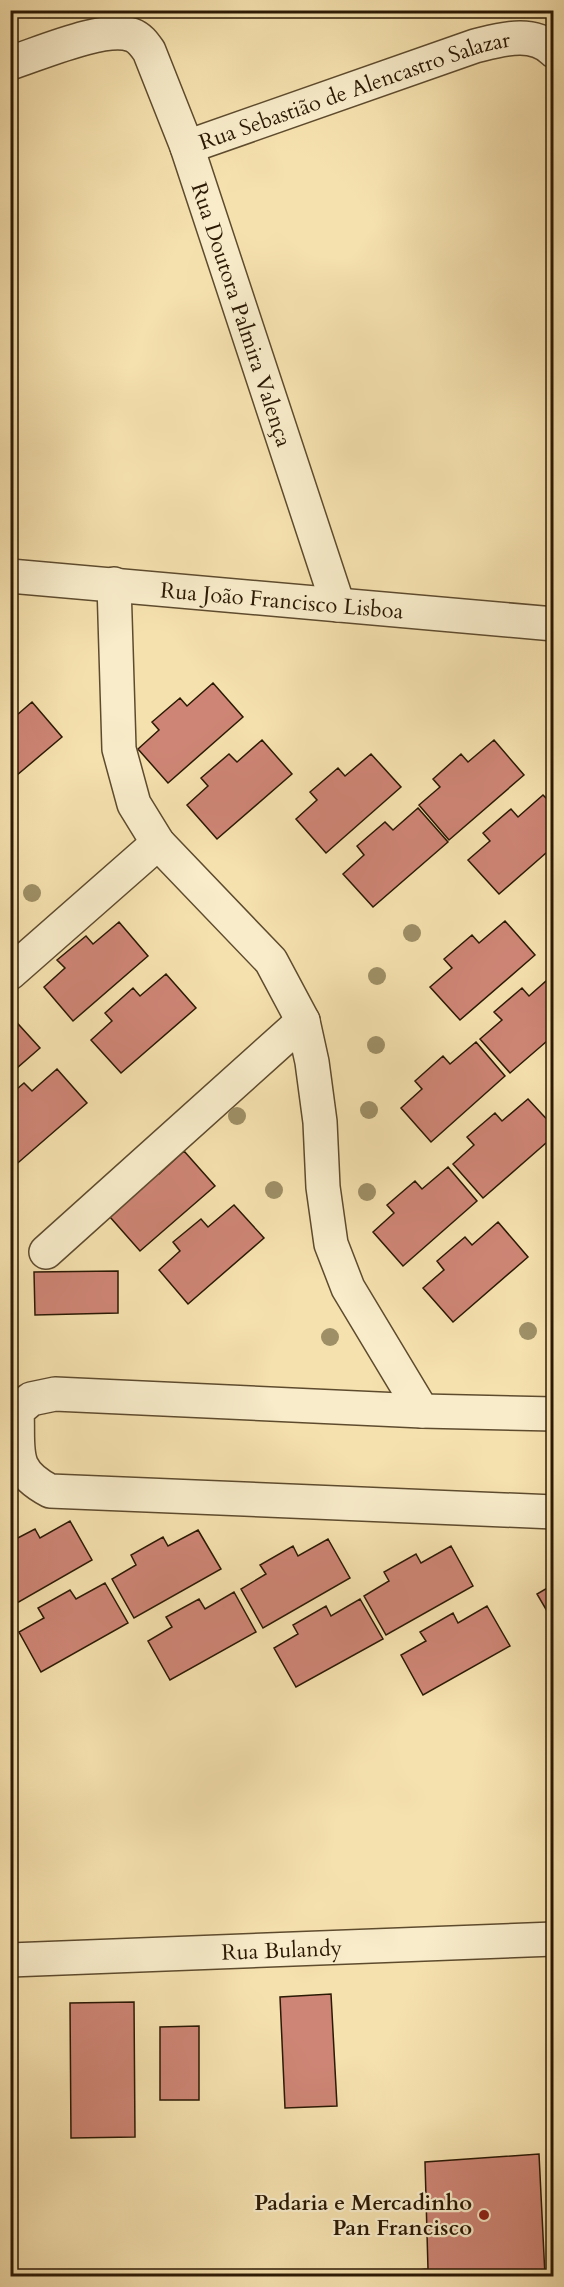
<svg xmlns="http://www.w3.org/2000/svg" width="564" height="2287" viewBox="0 0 564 2287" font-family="Cardo,serif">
	<rect width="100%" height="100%" fill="#f5e1ae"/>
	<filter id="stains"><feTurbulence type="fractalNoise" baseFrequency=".00333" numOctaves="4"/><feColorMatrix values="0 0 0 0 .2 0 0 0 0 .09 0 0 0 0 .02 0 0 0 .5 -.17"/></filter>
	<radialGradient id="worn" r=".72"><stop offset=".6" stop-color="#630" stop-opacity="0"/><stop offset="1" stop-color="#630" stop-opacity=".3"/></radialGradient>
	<!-- building -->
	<path fill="#ce8575" stroke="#2b1904" stroke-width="1.5" d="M213 683 243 717 168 783 138 749 159 730 152 722 180 698 187 706Z
		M32 702 62 737 10 781V721Z
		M262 740 292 774 217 839 187 805 208 786 201 778 229 754 237 762Z
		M494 740 524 775 449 840 419 805 440 787 433 779 461 754 468 762Z
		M371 754 401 787 326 853 296 819 317 800 310 792 338 768 345 776Z
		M543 795 554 806V846L499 894 468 860 490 841 483 833 511 809 518 817Z
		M418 808 448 842 373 907 343 874 364 855 357 846 385 822 393 830Z
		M505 921 535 955 460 1020 430 987 452 968 444 959 472 935 479 943Z
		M119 922 148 956 73 1021 44 987 65 968 57 960 86 936 93 944Z
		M166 974 196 1008 121 1073 91 1040 112 1021 105 1013 133 988 140 996Z
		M554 974V1035L510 1073 480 1039 502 1020 494 1012 522 988 529 996Z
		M10 1015 40 1048 10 1074Z
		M476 1042 505 1076 431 1142 401 1108 422 1089 415 1081 443 1056 450 1064Z
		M57 1069 87 1103 12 1168 10 1095 24 1083 32 1091Z
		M528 1099 554 1127V1136L483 1198 453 1164 474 1145 467 1137 495 1113 502 1121Z
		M184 1151 215 1186 140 1251 110 1217 131 1198 124 1190 152 1166 159 1174Z
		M448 1167 477 1201 403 1266 373 1232 394 1213 387 1205 415 1181 422 1189Z
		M234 1205 264 1238 188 1304 159 1270 180 1251 173 1242 201 1219 208 1227Z
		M498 1222 528 1257 453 1322 423 1288 444 1270 437 1261 465 1237 472 1245Z
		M118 1271V1313L35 1315 34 1272Z
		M70 1521 92 1560 10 1607V1542L35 1529 40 1538Z
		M198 1530 221 1569 134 1618 112 1579 136 1565 131 1555 163 1537 168 1546Z
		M328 1539 350 1578 263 1628 241 1589 266 1574 260 1565 293 1546 298 1556Z
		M451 1546 473 1586 386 1635 364 1596 389 1581 384 1572 416 1554 421 1563Z
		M105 1583 128 1623 41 1672 19 1632 44 1618 38 1608 70 1590 76 1599Z
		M554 1584V1623L537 1594Z
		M234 1592 256 1632 170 1680 148 1641 172 1627 166 1617 199 1599 205 1609Z
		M360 1599 383 1639 296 1687 274 1648 298 1634 293 1625 326 1606 331 1616Z
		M487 1606 510 1646 423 1695 401 1655 426 1641 420 1632 453 1613 458 1623Z
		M331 1994 337 2106 285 2108 280 1997Z
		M134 2002 135 2137 71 2138 70 2003Z
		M199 2026V2100H160V2027Z
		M539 2154 545 2276H410V2271L428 2269 425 2162Z"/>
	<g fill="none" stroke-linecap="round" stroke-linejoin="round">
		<!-- minor casing -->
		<g stroke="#5e4b2e" stroke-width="36">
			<g id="minor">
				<path id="s1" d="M10 63C39 54 104 25 132 35 140 38 144 44 149 51L187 147 338 605"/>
				<path id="s2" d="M187 147 475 46C500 40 533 29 554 51"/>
				<path id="s3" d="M10 576 554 624"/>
				<path d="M114 584 119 749 134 804 158 843 271 961 303 1021 312 1062 320 1122 323 1187 331 1244 348 1288 422 1411"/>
				<path d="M10 973 158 843"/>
				<path d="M46 1252 303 1021"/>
				<path d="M554 1414 422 1411 55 1394 31 1399 17 1411C19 1452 10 1470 50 1491L554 1512"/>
				<path id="s4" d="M10 1960 554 1939"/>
			</g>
		</g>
		<!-- minor -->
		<use href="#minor" stroke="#f8ecca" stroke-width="33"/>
	</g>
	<!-- trees -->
	<g fill="#9e8f66">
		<circle cx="32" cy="893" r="9"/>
		<circle cx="412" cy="933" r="9"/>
		<circle cx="377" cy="976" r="9"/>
		<circle cx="376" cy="1045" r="9"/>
		<circle cx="369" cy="1110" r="9"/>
		<circle cx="237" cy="1116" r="9"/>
		<circle cx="274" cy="1190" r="9"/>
		<circle cx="367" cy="1192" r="9"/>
		<circle cx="528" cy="1331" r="9"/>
		<circle cx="330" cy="1337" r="9"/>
	</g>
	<!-- markers -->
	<circle fill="#8f2418" stroke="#f8ecca" stroke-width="2" cx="484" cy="2215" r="6"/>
	<g text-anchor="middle" stroke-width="4.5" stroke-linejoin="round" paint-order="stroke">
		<!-- street labels -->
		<g font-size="22" fill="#2b1904" stroke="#f8ecca">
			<text dy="8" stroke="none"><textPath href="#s2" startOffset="177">Rua Sebastião de Alencastro Salazar</textPath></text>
			<text dy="8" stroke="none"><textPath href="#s1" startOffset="430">Rua Doutora Palmira Valença</textPath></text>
			<text dy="8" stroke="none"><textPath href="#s3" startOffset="273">Rua João Francisco Lisboa</textPath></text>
			<text dy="8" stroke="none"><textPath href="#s4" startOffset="272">Rua Bulandy</textPath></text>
		</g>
		<!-- poi labels -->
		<g font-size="22" font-weight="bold" fill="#2b1904" stroke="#f8ecca" text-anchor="end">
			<text x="472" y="2210">Padaria e Mercadinho<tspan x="472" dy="25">Pan Francisco</tspan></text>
		</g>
	</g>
	<!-- margin -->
	<rect width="564" height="2287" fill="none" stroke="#f5e1ae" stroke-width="36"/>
	<rect x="12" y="12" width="540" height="2263" fill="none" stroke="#2b1904" stroke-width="3"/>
	<rect x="18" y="18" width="528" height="2251" fill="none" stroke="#2b1904" stroke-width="1.5"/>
	<rect width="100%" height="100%" filter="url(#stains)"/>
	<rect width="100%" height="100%" fill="url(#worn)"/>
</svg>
